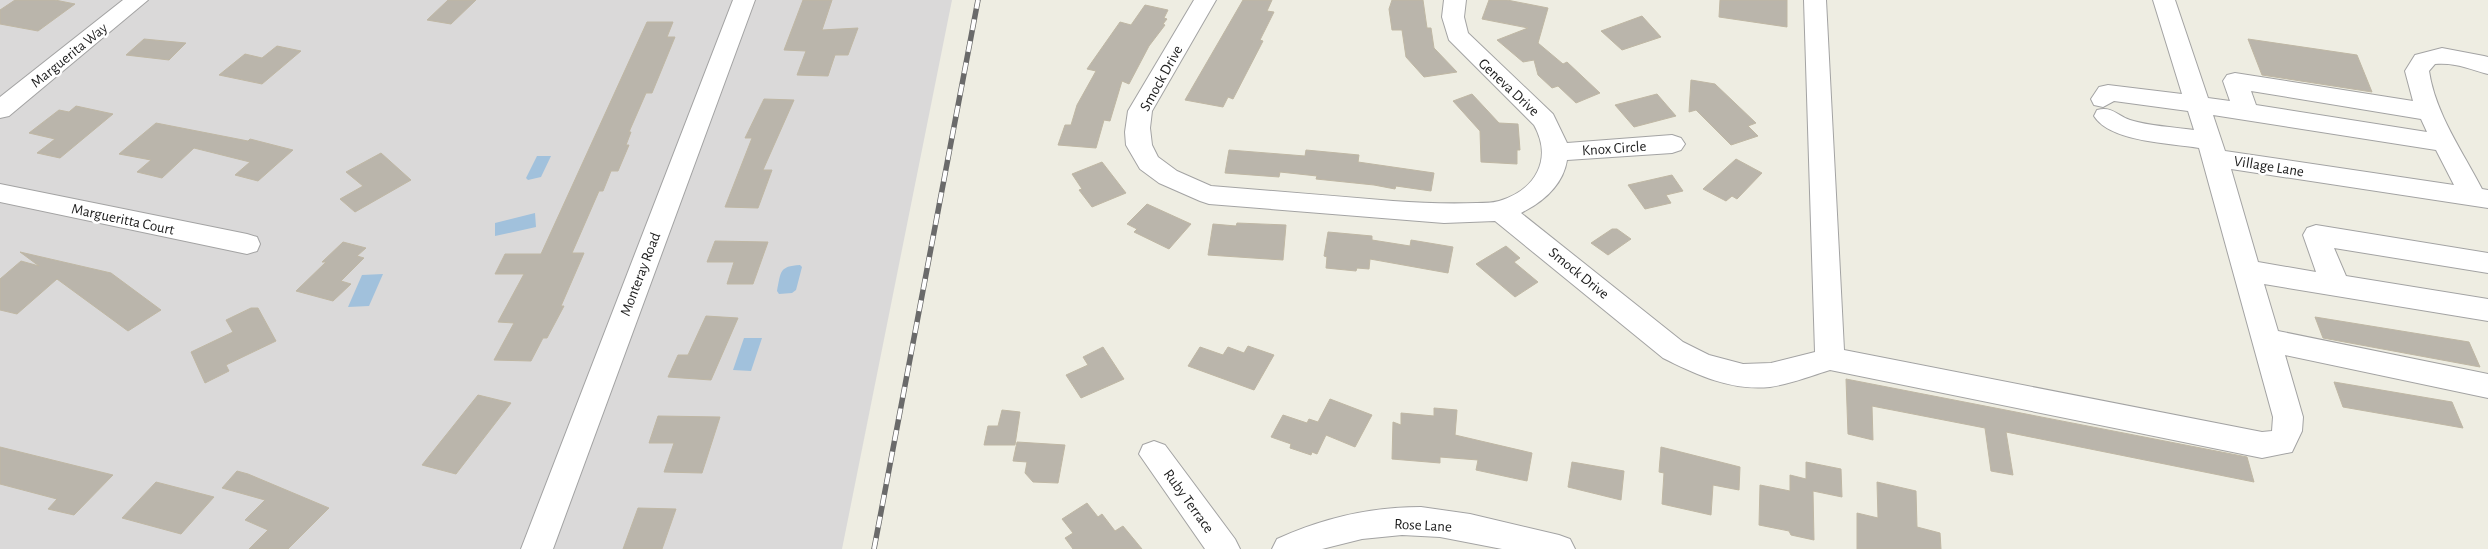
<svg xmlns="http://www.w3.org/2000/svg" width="2488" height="549" viewBox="0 0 2488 549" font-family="'Alegreya Sans',sans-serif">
	<rect width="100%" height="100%" fill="#eeede2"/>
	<!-- residential -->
	<path fill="#dad9d9" d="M0 0H952L842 549H0Z"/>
	<!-- water -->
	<path fill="#a1c1dc" d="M537 156H551L541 177 528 180 526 178Z
		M535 213 536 227 495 236V223Z
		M800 265 802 267 796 290 792 293 779 294 777 291C781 272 779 266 800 265Z
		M383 274 369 306 348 307 362 275Z
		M744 338H762L751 371 733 370Z"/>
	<!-- building -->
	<path fill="#bab5ab" stroke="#bfb7a4" d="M15 0H55L75 4 38 31 0 24V10Z
		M448 0H476L451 24 427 20Z
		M803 0H832L822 30 858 28 848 55H835L828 76 797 75 806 51 784 50Z
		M1243 0H1272L1267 11 1274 12 1260 40 1263 41 1233 99 1228 97 1223 107 1185 100Z
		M1392 0H1423L1427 28H1431L1434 48 1457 72 1424 77 1406 57 1402 30H1392L1389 9Z
		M1489 0H1507L1548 8 1538 43 1563 64 1567 62 1600 93 1576 103 1558 86 1552 88 1538 75 1534 60 1523 62 1497 40 1528 28 1482 19Z
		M1720 0H1787V27L1719 17Z
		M1145 5 1168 10 1164 18 1167 19 1163 24 1165 25 1149 46 1129 84 1122 81 1110 121 1104 120 1096 148 1058 145 1065 125H1071L1077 105 1096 71 1087 69 1120 22 1131 25Z
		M1642 16 1661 37 1622 50 1601 31Z
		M647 22H673L667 37H675L652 93H646L629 132H631L626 145H629L618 171H611L603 191H599L572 253H584L561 306H564L547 338H543L531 361 494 360 514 323 498 322 524 274H495L505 254H541Z
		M144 39 186 43 169 60 126 55Z
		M2248 39 2357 55 2372 92 2262 75Z
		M277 46 301 51 262 84 219 75 245 54 262 58Z
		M1691 80 1715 84 1756 123 1748 126 1758 136 1731 145 1696 110 1689 112Z
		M1472 94 1499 123 1518 124 1520 150H1517V164L1481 162 1480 131 1453 101Z
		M1657 94 1676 116 1634 127 1615 105Z
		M764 99 794 100 763 170H772L758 208 725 207 752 138H745Z
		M76 106 113 114 60 158 37 153 55 139 29 133 59 110 69 112Z
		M156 123 248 141 250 139 293 150 258 181 235 175 250 162 194 148 162 178 137 172 151 160 119 154Z
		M1229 150 1305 156 1306 150 1359 155 1358 162 1434 173 1431 191 1396 186 1395 189 1374 185 1316 179 1317 176 1280 172 1279 177 1225 173Z
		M381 153 411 180 355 212 340 199 363 186 346 172Z
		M1736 159 1762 173 1737 199 1732 196 1726 201 1703 189Z
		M1102 162 1126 193 1092 207 1079 190 1082 189 1072 174Z
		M1672 175 1683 191 1666 195 1671 203 1645 209 1628 185Z
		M1147 204 1191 224 1169 249 1134 232 1137 229 1127 224Z
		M1237 223 1286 225 1283 260 1208 255 1213 224 1236 226Z
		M1612 229H1617L1631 239 1608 255 1591 243Z
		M1328 232 1372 236V240L1410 246 1411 240 1453 247 1448 273 1370 259 1369 269 1357 268 1356 271 1326 268 1327 257 1324 256Z
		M715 241 768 242 753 284H727L734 262H707Z
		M343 242 366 248 357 256 364 258 341 281 351 284 333 301 296 291 326 262H322Z
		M1506 246 1520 258 1514 262 1538 282 1515 297 1476 264Z
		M20 252 111 273 161 310 128 331 57 279 17 314 0 310V279L21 261 39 266Z
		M251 308H258L276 341 226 365 229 371 205 383 191 352 233 332 226 320Z
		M706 316 738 318 711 380 668 377 678 355H688Z
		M2315 317 2469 342 2480 367 2323 338Z
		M1248 346 1274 355 1254 390 1188 366 1200 347 1223 355 1228 347 1244 353Z
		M1103 347 1124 379 1081 398 1066 375 1088 365 1083 357Z
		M1846 379 2247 457 2254 482 2006 432 2013 475 1991 471 1985 428 1872 406 1873 440 1848 434Z
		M2334 382 2452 402 2463 428 2343 407Z
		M478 395 511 403 456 474 422 465Z
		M1330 399 1372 415 1355 447 1326 435 1317 454 1312 452 1311 455 1290 448 1291 444 1271 437 1283 415 1307 423 1309 419 1318 422Z
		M1434 408 1457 410 1455 435 1532 453 1527 481 1476 470 1478 460 1440 457V463L1392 459 1393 422 1401 425V413L1434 416Z
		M1002 410 1020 412 1015 445H984L988 426H998Z
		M658 416 720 417 702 473 664 472 674 443H649Z
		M1017 442 1065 445 1058 483 1033 482 1025 473 1027 462 1013 461Z
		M0 447 113 475 74 515 48 509 57 499 0 484Z
		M1661 447 1740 467 1739 490 1713 485 1711 515 1662 504 1664 473 1659 472Z
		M1572 462 1624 471 1621 500 1568 487Z
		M1806 462 1841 469 1842 497 1813 491 1814 540 1791 535 1789 531 1759 525 1760 485 1790 491V475L1806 479Z
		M237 471 248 474 329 508 288 549H249L268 530 245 520 265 500 222 488Z
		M156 482 214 497 181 534 122 518Z
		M1877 482 1916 491 1917 527 1940 533 1941 549H1857V513L1878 518Z
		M1087 503 1098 517 1102 514 1115 531 1123 526 1142 549H1073L1065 538 1073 533 1062 519Z
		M638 508 676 509 662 549H623Z"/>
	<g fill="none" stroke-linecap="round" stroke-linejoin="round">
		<!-- minor casing -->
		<g stroke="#a3a3a3" stroke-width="2">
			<path id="minor" d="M123 0H148L9 116 0 118V97Z
				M733 0H755L553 549H521Z
				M1194 0H1216L1152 111 1150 128 1152 145 1158 157 1177 171 1211 186C1272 191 1332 196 1393 201 1421 203 1448 204 1477 203 1484 203 1492 203 1499 201 1536 190 1553 159 1534 125L1449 40 1442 17 1444 0H1466L1464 17 1468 33 1553 114 1567 143 1672 135 1681 138 1685 144 1681 150 1672 153 1567 160C1563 185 1543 202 1521 213L1683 342 1709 355 1743 364 1771 363 1815 352 1804 0H1826L1844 350 2262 432 2272 431 2273 417 2199 148C2170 143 2110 142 2094 116L2097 110C2113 106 2117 116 2130 120 2149 126 2173 127 2194 130L2188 111 2114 101 2103 107 2094 105 2091 99 2099 87 2108 85 2182 94 2153 0H2175L2208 98 2230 101 2223 81 2227 75 2235 73 2413 101 2405 71 2415 55 2442 48 2484 56 2488 57V74C2470 69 2454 62 2435 64L2429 71C2435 113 2463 152 2482 189L2488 190V208L2231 169 2258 262 2316 272 2303 235 2307 228 2316 225 2488 253V273L2334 248 2346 276 2488 299V321L2264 284 2278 331 2488 374V398L2285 355 2303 417 2302 431 2292 452 2262 458 1830 370C1811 376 1790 384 1770 387 1731 391 1697 375 1663 358L1495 221 1444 223 1209 204 1200 201 1159 183 1140 169 1126 145 1125 132 1128 111ZM2251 91 2421 119 2427 132 2256 105ZM2213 115 2436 150 2454 185 2225 151Z
				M0 184 247 234 257 237 260 244 257 251 247 254 0 202Z
				M1154 441 1165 445 1235 539 1240 549H1205L1139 454 1143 445Z
				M1421 507 1470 514 1559 535 1570 539 1575 549H1502L1440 537 1402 535 1362 539 1322 549H1272L1277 539C1323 518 1370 507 1421 507Z"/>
		</g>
		<!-- minor -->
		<use href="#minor" fill="#fff" fill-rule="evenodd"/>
		<!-- rail casing -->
		<g stroke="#6a6a6a" stroke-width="5.5">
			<path id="rail" d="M874 549 978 0"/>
		</g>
		<!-- rail -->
		<use href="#rail" stroke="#fff" stroke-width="4" stroke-dasharray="11" stroke-linecap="butt"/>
	</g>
	<g text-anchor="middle" stroke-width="5" stroke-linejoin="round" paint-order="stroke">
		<!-- street labels -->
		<g font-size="15" fill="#1c1c1c" stroke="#fff">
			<text transform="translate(69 55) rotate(-39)" y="5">Marguerita Way</text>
			<text transform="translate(1161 78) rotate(-61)" y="5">Smock Drive</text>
			<text transform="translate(1509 87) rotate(43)" y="5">Geneva Drive</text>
			<text transform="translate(1614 148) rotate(-4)" y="5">Knox Circle</text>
			<text transform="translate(2269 166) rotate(9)" y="5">Village Lane</text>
			<text transform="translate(123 219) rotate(12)" y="5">Margueritta Court</text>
			<text transform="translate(1579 273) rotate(39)" y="5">Smock Drive</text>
			<text transform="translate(640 274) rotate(-69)" y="5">Monteray Road</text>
			<text transform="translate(1189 501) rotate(54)" y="5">Ruby Terrace</text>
			<text transform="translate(1423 525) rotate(3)" y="5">Rose Lane</text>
		</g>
	</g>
</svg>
